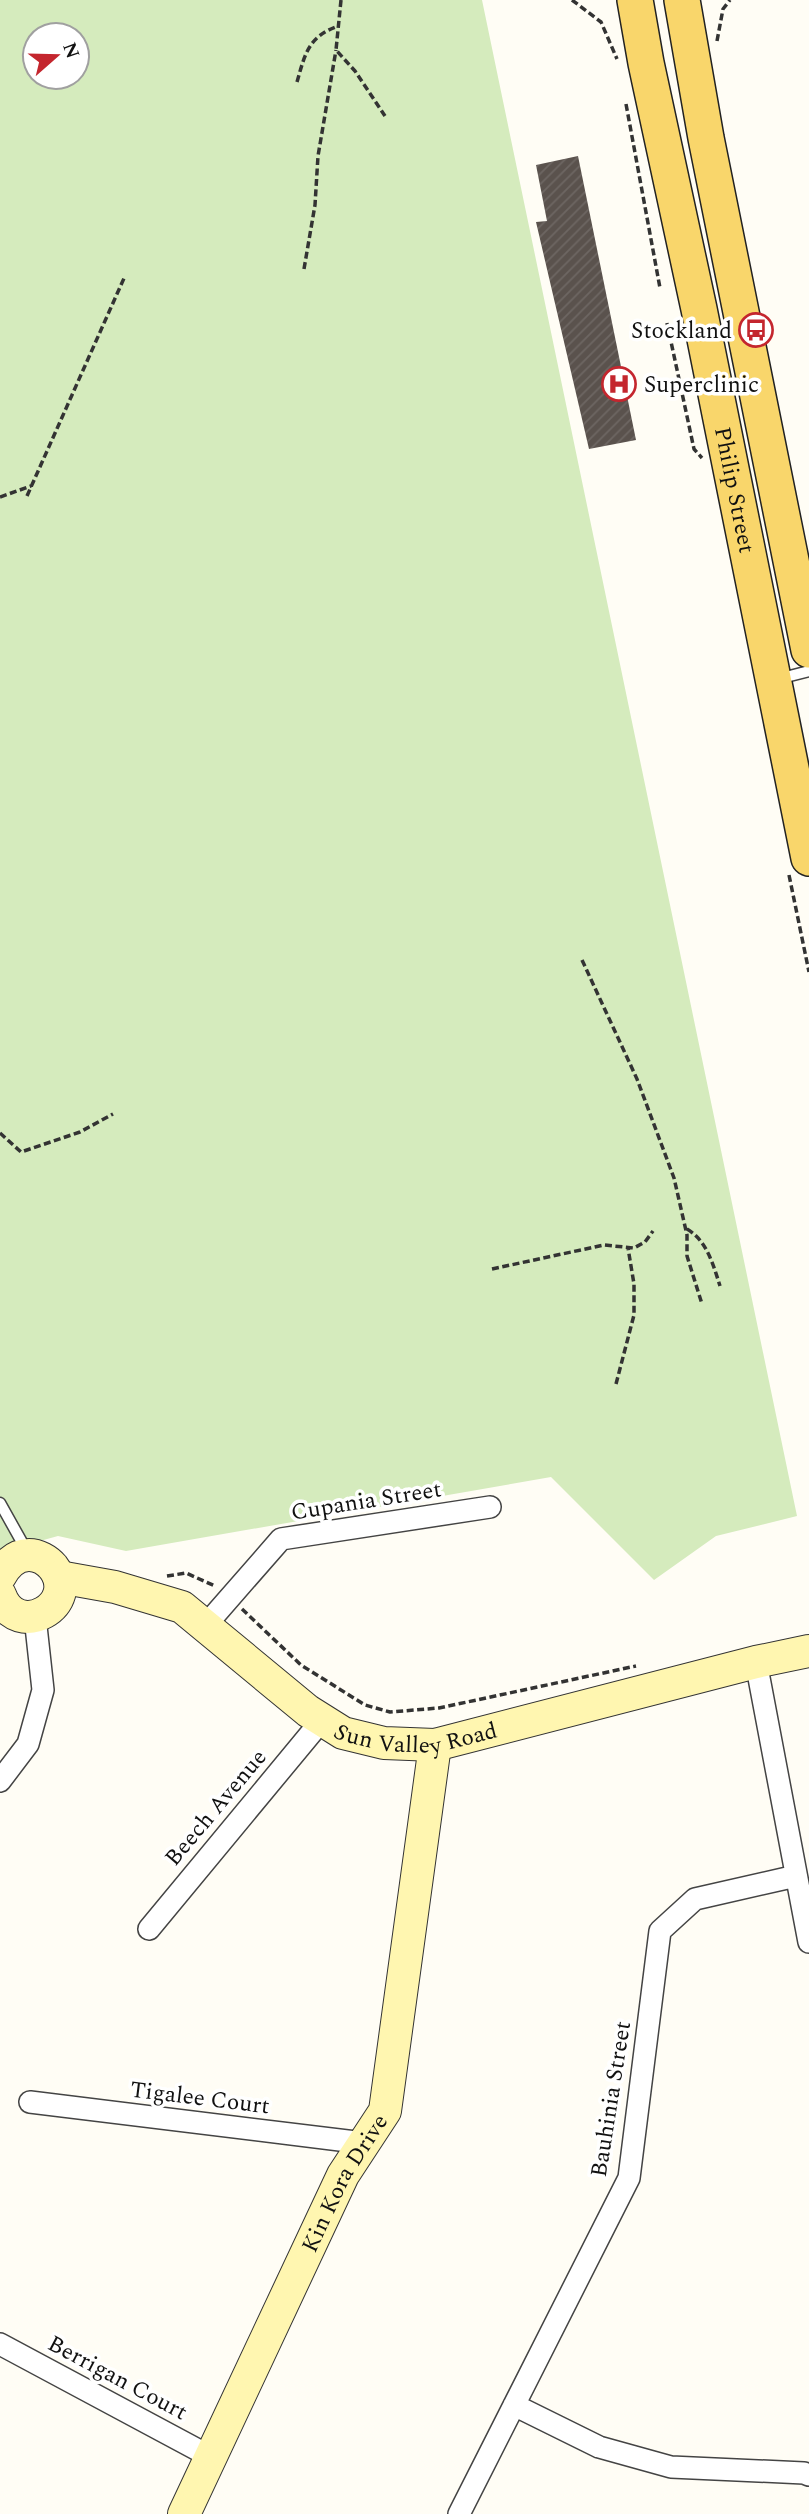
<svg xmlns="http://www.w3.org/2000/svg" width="809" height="2514" viewBox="0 0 809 2514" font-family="Spectral,serif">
	<defs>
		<pattern id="building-hatch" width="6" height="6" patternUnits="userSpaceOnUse" patternTransform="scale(1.75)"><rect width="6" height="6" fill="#5a524d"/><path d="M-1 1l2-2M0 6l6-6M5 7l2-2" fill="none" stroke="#6d6662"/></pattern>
	</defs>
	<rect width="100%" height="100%" fill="#fffdf5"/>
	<!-- grass -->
	<path fill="#d5ebbd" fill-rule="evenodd" d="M0 0H482L797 1516 716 1536 654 1580 551 1477 126 1551 58 1536 0 1552ZM35 35H77V77H35Z"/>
	<!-- building -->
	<path fill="url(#building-hatch)" d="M578 156 636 440 589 449 536 222 547 221 536 165Z"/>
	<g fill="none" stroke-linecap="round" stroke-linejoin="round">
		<!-- lane casing -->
		<g stroke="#444" stroke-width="13">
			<path id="lane" d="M778 679 809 671
				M0 1503 28 1553"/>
		</g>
		<!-- street casing -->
		<g stroke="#444" stroke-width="24">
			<path id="street" d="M205 1626 281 1539 490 1507
				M756 1662 809 1942
				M0 1781 28 1744 43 1690 35 1617
				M149 1929 322 1720
				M30 2102 364 2143
				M0 2344 211 2457
				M514 2405 599 2447 671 2467 804 2473 809 2475
				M459 2514 629 2178 660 1931 695 1899 796 1876"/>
		</g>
		<!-- secondary casing -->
		<g stroke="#333" stroke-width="34">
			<g id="secondary">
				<path d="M0 1576C6 1565 15 1555 29 1555 38 1555 47 1560 53 1567 82 1604 17 1642 0 1595"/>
				<path id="s1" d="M59 1577 115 1587 182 1607 308 1711 343 1733 384 1743 435 1745 756 1662 809 1651"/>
				<path id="s2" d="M184 2514 343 2175 385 2111 435 1745"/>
			</g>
		</g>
		<!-- primary casing -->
		<g stroke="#222" stroke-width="38">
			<g id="primary">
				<path id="s3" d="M635 0 646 63 699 309 809 858"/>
				<path d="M682 0 706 138 809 650"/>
			</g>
		</g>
		<!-- path -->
		<path stroke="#333" stroke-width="3.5" stroke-dasharray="7 3.5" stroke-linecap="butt" d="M341 0 336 50 355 71 385 116
			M572 0 601 22 617 59
			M717 41 723 9 730 0
			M297 82C305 54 308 37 338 26
			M626 104 660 288
			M304 269 315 205 318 156 336 50
			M667 323 694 449 702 458
			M27 496 125 276
			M0 497 31 486
			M789 875 809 972
			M582 960 637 1079 674 1178 687 1235V1256L702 1304
			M0 1133 21 1152 80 1132 113 1114
			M687 1229C707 1241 713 1264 720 1286
			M492 1269 604 1245 634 1248 645 1242 653 1231
			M616 1384 634 1315V1284L628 1248
			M167 1576 186 1573 215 1586
			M242 1609 301 1665 365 1705 390 1712 439 1708 636 1666"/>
		<!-- lane -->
		<use href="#lane" stroke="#fff" stroke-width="10"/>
		<!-- street -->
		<use href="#street" stroke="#fff" stroke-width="21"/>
		<!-- secondary -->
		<use href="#secondary" stroke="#fff6b0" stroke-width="32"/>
		<!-- primary -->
		<use href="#primary" stroke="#f9d66b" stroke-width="35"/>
	</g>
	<!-- icons -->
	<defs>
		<g id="bus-ring" transform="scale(1.75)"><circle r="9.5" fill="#fff" stroke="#c4262e" stroke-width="1.5"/><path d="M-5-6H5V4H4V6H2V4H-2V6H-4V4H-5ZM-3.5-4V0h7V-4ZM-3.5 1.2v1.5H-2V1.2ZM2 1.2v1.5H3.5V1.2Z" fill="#c4262e"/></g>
		<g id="hospital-ring" transform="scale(1.75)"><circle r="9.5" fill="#fff" stroke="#c4262e" stroke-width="1.5"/><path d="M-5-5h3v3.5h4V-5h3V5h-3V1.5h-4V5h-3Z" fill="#c4262e"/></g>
	</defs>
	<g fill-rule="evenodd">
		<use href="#bus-ring" x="756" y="330"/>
		<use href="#hospital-ring" x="619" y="384"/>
	</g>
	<g text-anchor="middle" stroke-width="7" stroke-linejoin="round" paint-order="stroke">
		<!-- poi labels -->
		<g font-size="23" fill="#111" stroke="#fff" text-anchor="end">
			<text x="732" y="338">Stockland</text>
			<text x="644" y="392" text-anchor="start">Superclinic</text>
		</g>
		<!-- street labels -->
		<g font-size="23" fill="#111" stroke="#fff">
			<text dy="8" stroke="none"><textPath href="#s3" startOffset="500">Philip Street</textPath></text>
			<text transform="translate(366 1500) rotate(-9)" y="8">Cupania Street</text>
			<text dy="8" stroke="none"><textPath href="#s1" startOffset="406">Sun Valley Road</textPath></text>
			<text transform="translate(215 1807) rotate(-50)" y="8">Beech Avenue</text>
			<text transform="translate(200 2097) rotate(7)" y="8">Tigalee Court</text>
			<text transform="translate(610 2099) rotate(-81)" y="8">Bauhinia Street</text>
			<text dy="8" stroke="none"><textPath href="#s2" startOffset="368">Kin Kora Drive</textPath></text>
			<text transform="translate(118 2377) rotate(28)" y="8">Berrigan Court</text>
		</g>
	</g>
	<!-- north arrow -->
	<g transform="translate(56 56) rotate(70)"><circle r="33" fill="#ffffff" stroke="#a0a0a0" stroke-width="2"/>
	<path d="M0-5L12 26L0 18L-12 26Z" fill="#c4262e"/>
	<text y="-10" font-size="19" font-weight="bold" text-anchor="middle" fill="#111111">N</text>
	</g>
</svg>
